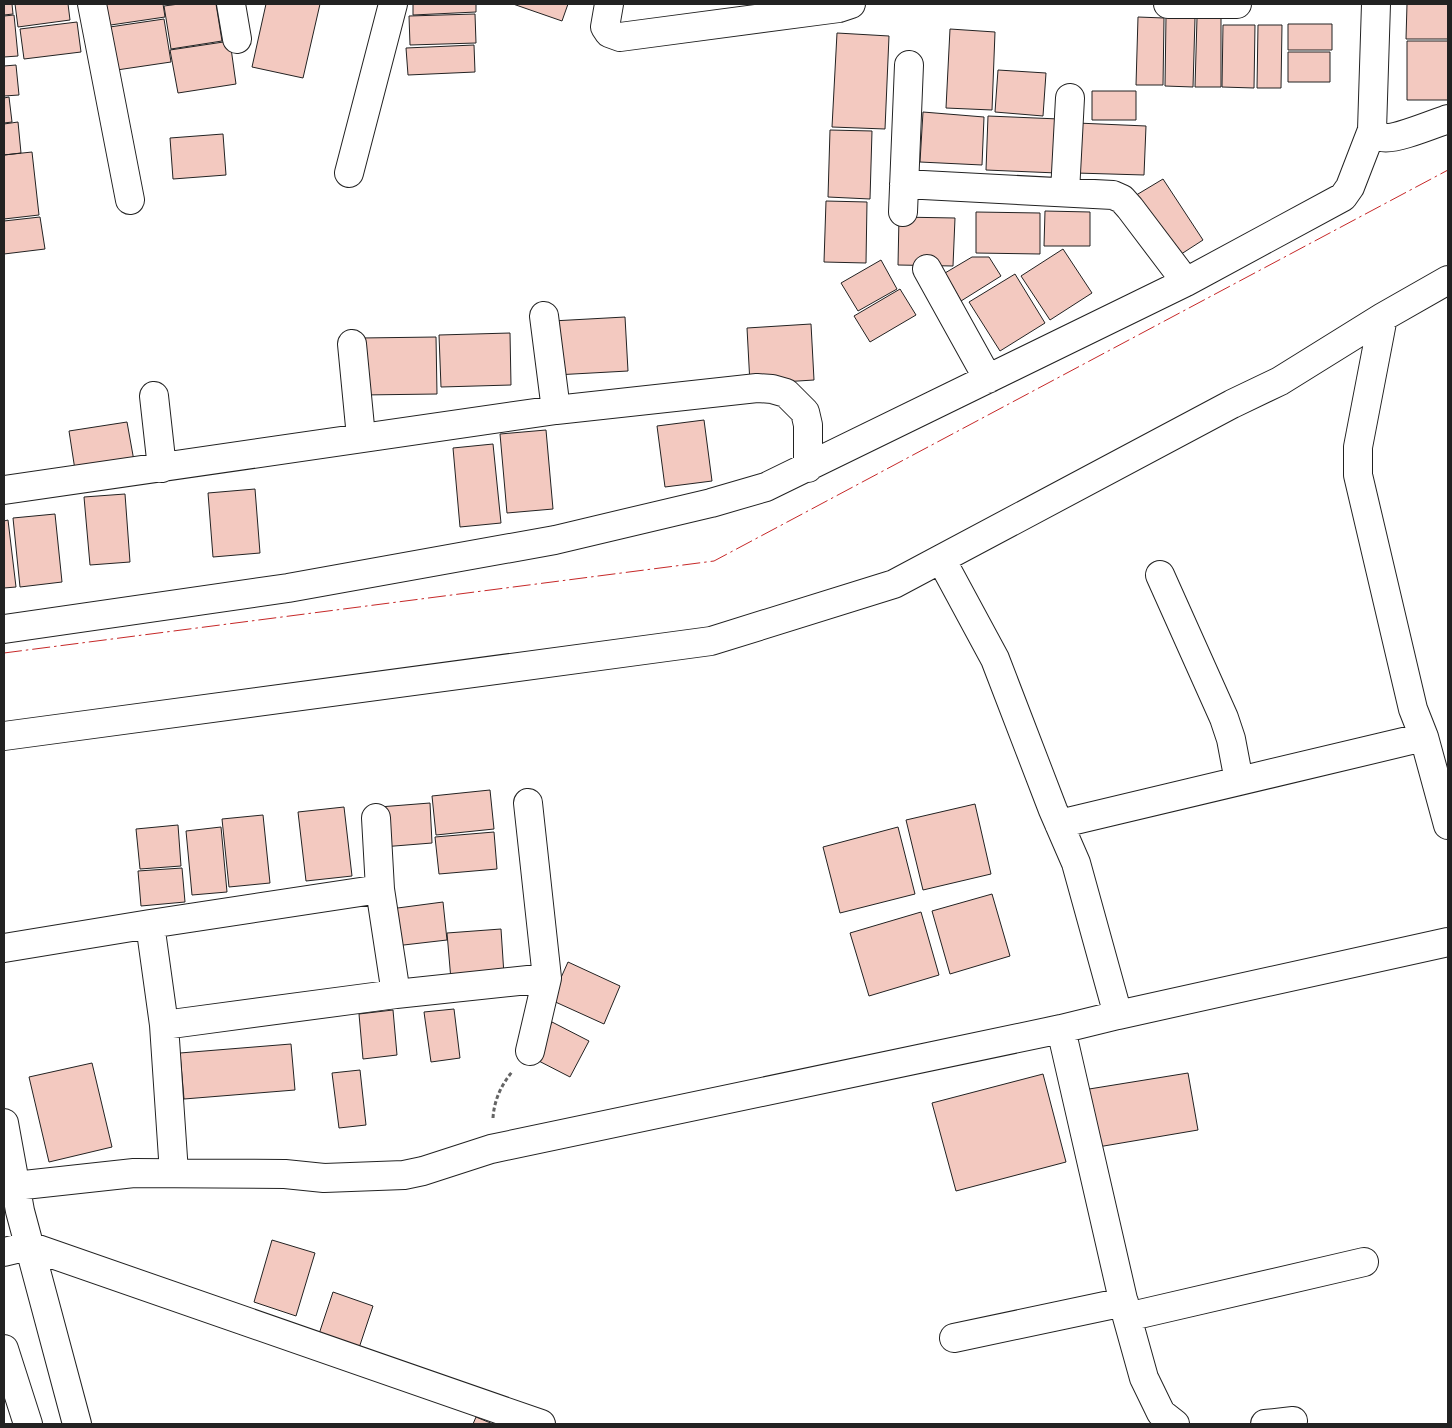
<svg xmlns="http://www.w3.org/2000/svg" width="1452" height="1428" viewBox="0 0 1452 1428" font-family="'Nunito Sans',sans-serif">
	<rect width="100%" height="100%" fill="#fff"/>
	<!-- building -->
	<path fill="#f3c9c0" stroke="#222" d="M4 4H12L13 14 4 15Z
		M15 4H68L70 20 18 27Z
		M100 4H163L165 17 104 26Z
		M179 4H216L222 41 171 49 164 6Z
		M266 4H320L303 78 252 67Z
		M413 4H476V12L413 15Z
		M513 4H568L562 21Z
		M1407 4H1448V39H1406Z
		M475 14 476 43 410 45 409 16Z
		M14 15 18 56 4 57V16Z
		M1138 17 1164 18 1163 85H1136Z
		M1166 17 1195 18 1193 87 1165 86Z
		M1197 18H1221V87H1195Z
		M164 19 171 62 110 71 103 28Z
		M77 22 81 52 24 59 20 29Z
		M1288 24H1332V50H1288Z
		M1223 25H1255L1254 88 1222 87Z
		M1258 25H1282L1281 88H1257Z
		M950 29 995 32 992 110 946 108Z
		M837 33 889 36 885 129 832 127Z
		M230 41 236 84 178 93 170 50Z
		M1407 41H1448V100H1407Z
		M474 45 475 72 408 75 406 48Z
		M1288 52H1330V82H1288Z
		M16 65 19 95 4 96V66Z
		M998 70 1046 73 1043 116 995 112Z
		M1092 91H1136V120H1092Z
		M9 97 12 122 4 123V98Z
		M923 112 984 117 982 165 920 162Z
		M988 116 1059 119 1057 173 986 170Z
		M18 122 21 153 4 155V124Z
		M1077 123 1146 126 1144 175 1076 173Z
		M830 130 872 131 870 199 828 197Z
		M223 134 226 175 173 179 170 138Z
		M32 152 39 215 4 219V155Z
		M1163 179 1203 240 1172 260 1133 197Z
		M826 201 867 202 866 263 824 262Z
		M1045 211 1090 212V246H1044Z
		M976 212 1040 213V254L976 253Z
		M40 217 45 249 4 254V221Z
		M899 217 955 218 953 266 898 265Z
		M1063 249 1092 293 1050 320 1021 276Z
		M972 257H989L1001 276 961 301 945 273Z
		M881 260 897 289 858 311 841 283Z
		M1015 274 1045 323 1000 351 969 302Z
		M900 289 916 315 870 342 854 316Z
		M625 317 628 371 555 375 552 321Z
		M811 324 814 380 750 384 747 328Z
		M510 333 511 385 441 387 439 335Z
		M436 337 437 394 362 395 361 338Z
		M704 420 712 481 665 487 657 426Z
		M127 422 134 461 75 470 69 431Z
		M546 430 553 509 507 513 500 434Z
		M493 444 501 523 460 527 453 448Z
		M255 489 260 553 213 557 208 493Z
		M125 494 130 562 90 565 84 497Z
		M55 514 62 582 20 587 13 518Z
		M8 520 16 587 4 588V521Z
		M490 790 494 829 436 835 432 796Z
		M430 803 432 843 382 847 379 807Z
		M975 804 991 874 923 890 906 820Z
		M344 807 352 876 306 881 298 812Z
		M263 815 270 883 229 887 222 819Z
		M178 825 181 866 140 869 136 829Z
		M221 827 227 892 192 895 186 831Z
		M898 827 915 894 840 913 823 847Z
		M494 832 497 869 439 874 435 837Z
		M182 868 185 902 141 906 138 871Z
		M992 894 1010 956 950 974 932 911Z
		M443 902 447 940 395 946 390 909Z
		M921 912 939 975 869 996 850 933Z
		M501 929 504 975 451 980 447 933Z
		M568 962 620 986 604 1024 551 1000Z
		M454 1009 460 1058 431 1062 424 1012Z
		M393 1010 397 1055 363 1059 359 1014Z
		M552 1022 589 1041 570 1077 533 1058Z
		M291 1044 295 1090 184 1099 180 1053Z
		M92 1063 112 1147 49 1162 29 1077Z
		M360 1070 366 1125 339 1128 332 1073Z
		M1188 1073 1198 1130 1092 1148 1083 1090Z
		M1043 1074 1066 1162 956 1191 932 1103Z
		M272 1240 315 1253 296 1316 254 1302Z
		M333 1292 373 1306 357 1354 317 1340Z
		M476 1417 493 1424H473Z"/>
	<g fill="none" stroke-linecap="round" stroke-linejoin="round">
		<!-- minor casing -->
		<g stroke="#222" stroke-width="30">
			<path id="minor" d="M92 4 130 200
				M231 4 237 39
				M609 4 605 27 609 33 620 37 839 8 851 4
				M1168 4H1237
				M1372 130C1375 132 1379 136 1382 137 1393 141 1436 123 1448 119
				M349 173 393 4
				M904 184 1113 195 1122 199 1130 208 1186 282
				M1065 192 1070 98
				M903 212 909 65
				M927 269 988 379
				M544 316 556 410
				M1383 317 1358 447V475L1413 709 1424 737 1448 825
				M352 344 361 437
				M154 396 162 468
				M4 490 556 410 757 388 772 389 786 393 805 412 808 425V468
				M941 559 995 659 1053 810 1076 863 1118 1015
				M1160 575 1224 718 1231 739 1239 781
				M4 629 288 588 555 540 711 503 766 487 1186 282 1343 197 1350 187 1372 130 1376 4
				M4 736 711 641 894 584 1232 404 1280 381 1383 317 1448 280
				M528 803 547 978 530 1051
				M376 818 380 889
				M1059 824 1424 737
				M4 948 150 924
				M396 994 380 889 150 924 164 1025 396 994 547 978
				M164 1025 174 1173
				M1061 1029 1127 1317 1144 1378 1161 1413 1175 1424
				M4 1123 20 1211 77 1424
				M15 1186 134 1173 285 1174 324 1178 404 1175 423 1171 491 1149 1061 1029 1118 1015 1448 942
				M4 1252 29 1246 541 1424
				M1127 1317 1364 1262
				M954 1338 1124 1302
				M4 1349 28 1424
				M1265 1424 1293 1421"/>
		</g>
		<!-- path -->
		<path stroke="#646464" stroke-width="3" stroke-dasharray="4 2.5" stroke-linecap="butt" d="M493 1118C494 1101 501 1085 512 1072"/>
		<!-- minor -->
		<use href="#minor" stroke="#fff" stroke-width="28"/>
		<!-- power -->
		<path stroke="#c62828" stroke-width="1" stroke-dasharray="18 4 2.5 4" stroke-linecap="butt" d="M4 653 714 561 1448 170"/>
	</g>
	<!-- border -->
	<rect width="1452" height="1428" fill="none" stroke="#222222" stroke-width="10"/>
</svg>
